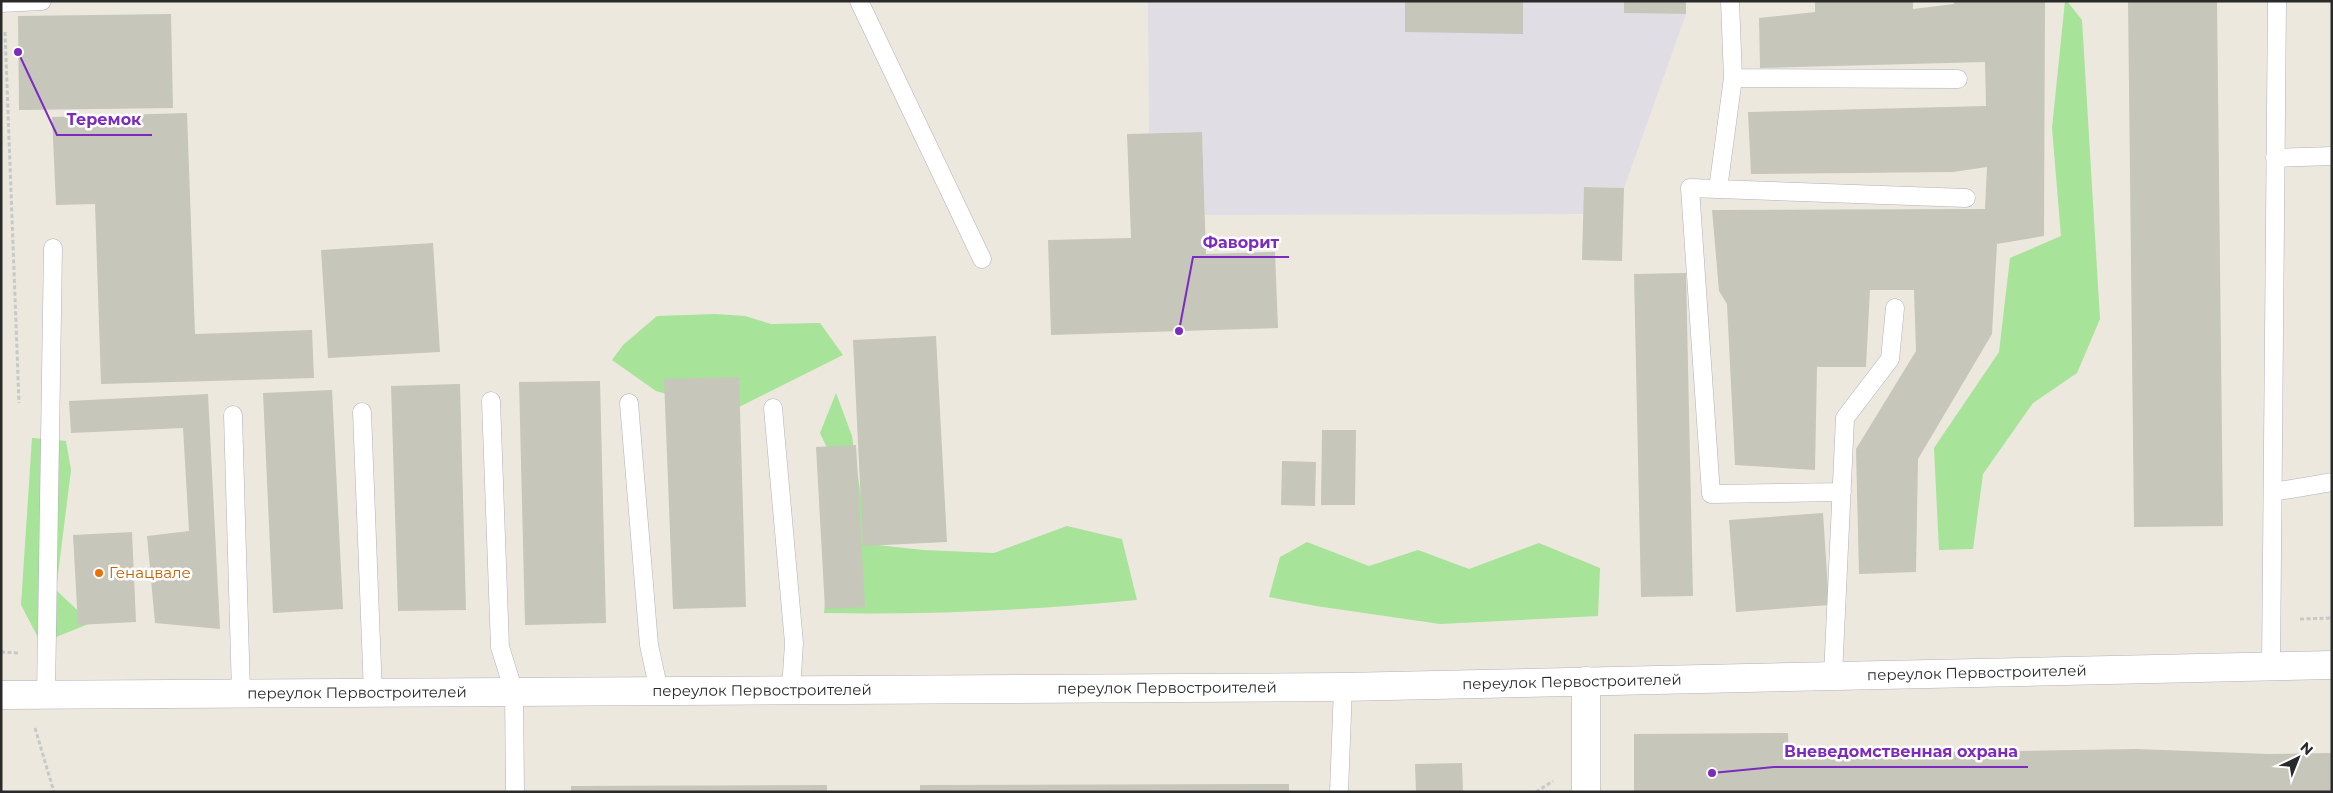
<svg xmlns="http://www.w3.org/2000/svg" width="2333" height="793" viewBox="0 0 2333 793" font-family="Montserrat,sans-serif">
	<rect width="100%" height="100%" fill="#ece8dd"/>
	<!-- industrial -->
	<path fill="#e0dde5" d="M1148 1H1624V13L1686 14 1624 188 1584 187V214L1205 215 1202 132 1149 133Z"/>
	<!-- green -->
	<path fill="#a7e399" d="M2065 1H2067L2082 20 2100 319 2077 373 2033 403 1983 474 1973 549 1939 550 1934 448 1999 352 2010 258 2061 236 2052 128Z
		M715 314 745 316 771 324 820 323 843 355 729 412 656 391 612 360 623 345 657 316Z
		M836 393 852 436 868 544 923 550 994 553 1067 526 1122 539 1137 600C1033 610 929 615 824 613L838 471 820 433Z
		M32 438 66 441 71 470 56 590 91 623 41 643 21 605Z
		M1307 542 1369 566 1418 550 1469 569 1539 543 1600 568 1598 616 1440 624 1316 606 1269 597 1280 557Z"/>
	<!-- building -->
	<path fill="#c7c6bb" d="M1405 1H1523V34L1405 32Z
		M1624 1H1686V14L1624 13Z
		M1815 1H1913V9L1954 4V1H2045L2044 236 1997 244 1992 334 1918 459 1916 572 1859 574 1856 449 1916 351 1914 290H1870L1866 367H1817L1815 470 1735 465 1727 304 1719 291 1712 210 1985 209 1987 167 1953 172 1751 174 1748 112 1986 106 1985 62 1760 68 1759 18 1815 12Z
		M2128 1H2217L2223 526 2134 527Z
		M171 14 173 108 19 110 18 16Z
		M187 113 195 334 312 330 314 378 101 384 95 204 56 205 52 117Z
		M1202 132 1206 254 1275 252 1278 328 1051 335 1048 240 1131 238 1127 134Z
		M1584 187 1624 188 1622 261 1582 260Z
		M433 243 440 352 328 358 321 250Z
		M1686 273 1693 596 1641 597 1634 274Z
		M936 336 947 542 863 546 853 340Z
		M739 377 746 607 673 609 664 379Z
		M600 381 606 623 525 625 519 382Z
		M460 384 466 610 398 611 391 386Z
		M332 390 343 609 273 613 263 393Z
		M208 394 220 629 155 623 147 536 189 531 183 428 71 433 69 401Z
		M1322 430H1356L1355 505H1321Z
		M856 445 865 607 825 609 816 447Z
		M1282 461 1316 462 1315 506 1281 505Z
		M1823 513 1829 605 1736 612 1729 520Z
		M132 532 136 622 78 625 73 535Z
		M1788 733 1789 755 2136 749 2269 754 2332 753V792H1634V734Z
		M1462 763 1463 792H1416L1415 764Z
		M1289 784V792H920V785Z
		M827 785V792H571V786Z"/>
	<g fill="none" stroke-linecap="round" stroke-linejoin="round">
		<!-- service casing -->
		<g stroke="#b0b0be" stroke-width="19">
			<path id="service" d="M859 1 982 259
				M1730 1 1733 78
				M1 3 42 1
				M2275 158 2332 156
				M1718 189 1733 78 1958 79
				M491 401 500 647 514 692 515 792
				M629 403 649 645 659 691
				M773 408 794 643 791 690
				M362 412 373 693
				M233 415 241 693
				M1842 492 1711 494 1690 188 1966 198
				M2273 492 2332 482
				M2271 666 2277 1
				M1833 676 1845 418 1890 359 1895 308
				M46 695 53 248
				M1339 792 1343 687"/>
		</g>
		<!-- minor casing -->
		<g stroke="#b0b0be" stroke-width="29">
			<g id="minor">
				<path id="s1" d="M1 695 1343 687 2332 665"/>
				<path d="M1586 792V681"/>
			</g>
		</g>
		<!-- path -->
		<path stroke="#c8c8c8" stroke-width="3" stroke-dasharray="4 2.5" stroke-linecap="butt" d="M5 32 19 403
			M2300 619 2332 618
			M1 652 18 653
			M35 728 54 792
			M1536 792 1553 781"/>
		<!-- service -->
		<use href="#service" stroke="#fff" stroke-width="18"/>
		<!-- minor -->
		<use href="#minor" stroke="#fff" stroke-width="28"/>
	</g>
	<!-- markers -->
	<circle fill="#e8710a" stroke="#fff" stroke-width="2" cx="99" cy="573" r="5"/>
	<g text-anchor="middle" stroke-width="5" stroke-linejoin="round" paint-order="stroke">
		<!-- food labels -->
		<g font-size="15" fill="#c56008" stroke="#fff" text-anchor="start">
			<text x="109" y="578">Генацвале</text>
		</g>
		<!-- street labels -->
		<g font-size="15" fill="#2a2a2a" stroke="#fff">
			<text dy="5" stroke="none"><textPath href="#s1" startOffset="1976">переулок Первостроителей</textPath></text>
			<text dy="5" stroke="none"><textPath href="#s1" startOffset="1571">переулок Первостроителей</textPath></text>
			<text dy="5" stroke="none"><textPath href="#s1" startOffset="1166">переулок Первостроителей</textPath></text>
			<text dy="5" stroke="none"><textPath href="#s1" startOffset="761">переулок Первостроителей</textPath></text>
			<text dy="5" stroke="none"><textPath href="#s1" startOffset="356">переулок Первостроителей</textPath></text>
		</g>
	</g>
	<!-- callouts -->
	<path fill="none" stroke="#7b2cbf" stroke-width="2" d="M18 52L57 135H152M1179 331L1193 257H1289M1712 773L1774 767H2028"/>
	<g fill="#7b2cbf" stroke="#fff" stroke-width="2">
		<circle cx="18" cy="52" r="5"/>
		<circle cx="1179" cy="331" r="5"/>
		<circle cx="1712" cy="773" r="5"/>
	</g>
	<g font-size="16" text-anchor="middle" font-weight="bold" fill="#7b2cbf" stroke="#fff" stroke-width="5" stroke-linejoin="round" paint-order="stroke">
		<text x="104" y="125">Теремок</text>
		<text x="1241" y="248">Фаворит</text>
		<text x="1901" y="757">Вневедомственная охрана</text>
	</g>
	<!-- border -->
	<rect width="2333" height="793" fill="none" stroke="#2a2a2a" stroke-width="5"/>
	<!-- north arrow -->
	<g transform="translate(2298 758) rotate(43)" stroke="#ffffff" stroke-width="4" paint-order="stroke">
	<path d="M0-4L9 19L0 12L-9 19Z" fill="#2a2a2a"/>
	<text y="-8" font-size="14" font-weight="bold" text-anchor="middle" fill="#2a2a2a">N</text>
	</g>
</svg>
